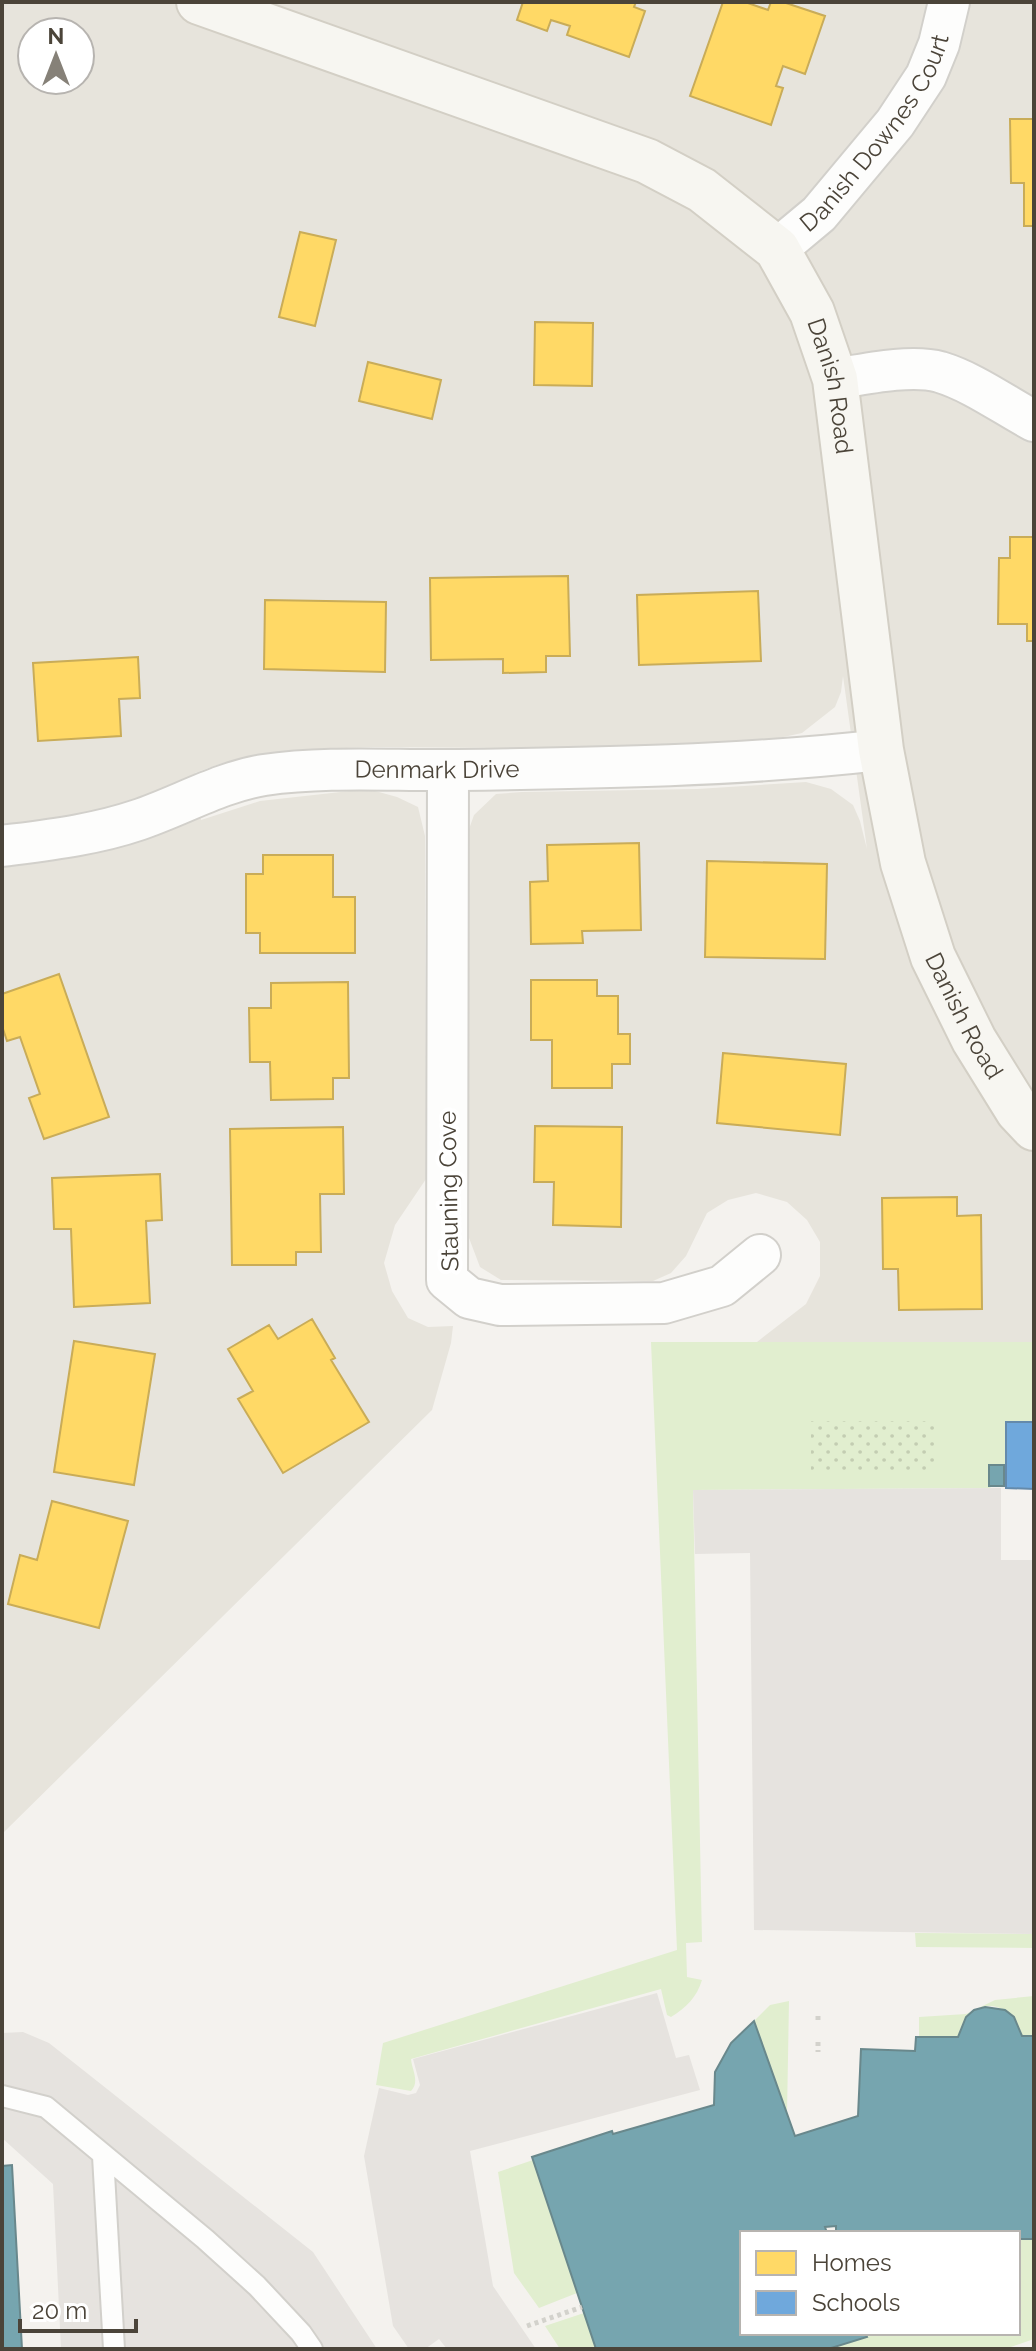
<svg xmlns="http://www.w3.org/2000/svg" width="1036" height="2351" viewBox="0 0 1036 2351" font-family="Raleway,sans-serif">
	<defs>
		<pattern id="park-dots" width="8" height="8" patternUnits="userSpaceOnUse" patternTransform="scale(2)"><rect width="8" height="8" fill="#e1eecf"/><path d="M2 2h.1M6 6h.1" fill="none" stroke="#c3cdb2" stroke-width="1.8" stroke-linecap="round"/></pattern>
	</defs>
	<rect width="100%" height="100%" fill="#f4f2ee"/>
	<!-- residential -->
	<path fill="#e7e4dc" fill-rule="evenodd" d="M2 2H1034V1342H757L806 1304 820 1276V1242L807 1220 787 1202 756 1193 728 1200 707 1213 686 1256 671 1273 653 1281 501 1280 480 1267 469 1238 467 865 468 832 474 815 496 794 522 792 697 789 806 782 831 789 853 805 860 821 867 849 843 676 841 692 835 707 802 733 774 739 620 749 373 747 291 750 222 763 195 773 201 820 260 801 368 789 397 797 418 807 425 836 426 1179 395 1225 384 1263 392 1291 408 1318 428 1327 453 1326 451 1343 432 1410 2 1834ZM32 32H80V80H32Z"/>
	<!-- green -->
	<path fill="#e1eecf" d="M651 1342H1034V1422H1006V1465H989V1486L991 1488 693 1490 702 1942 686 1943 687 1977 702 1980C697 1997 686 2008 671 2017L667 2015 661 1989 411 2059C412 2070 420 2082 411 2091L376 2085 383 2043 677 1950Z
		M915 1933 1034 1934V1948L916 1947Z
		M1034 1996V2036H1022C1012 1996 967 1996 958 2037H919V2017L966 2014 995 2000Z
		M789 2001 787 2114 754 2021 770 2005Z
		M533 2160 577 2293 539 2308 514 2273 498 2172Z
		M1018 2239H1034V2339L1005 2349H828L866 2337 865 2333H1018Z
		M584 2313 596 2349H560L545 2326Z"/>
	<!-- park -->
	<path fill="url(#park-dots)" d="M811 1421H936V1473H811Z"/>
	<!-- parking -->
	<path fill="#e6e3df" d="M1001 1488V1560H1034V1934L754 1930 750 1553 695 1554 693 1490Z
		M657 1993 676 2058 689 2055 700 2090 470 2151 493 2286 536 2349H447L439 2339 425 2349H409L393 2326 364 2156 379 2088 408 2095 416 2093 420 2085 413 2059Z
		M23 2032 49 2043 313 2252 377 2349H61L53 2184 2 2138V2033Z"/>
	<!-- homes -->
	<path fill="#ffd966" stroke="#c9ac58" stroke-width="2" d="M523 2H636L634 7 645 11 629 57 567 35 570 26 551 20 547 31 517 20Z
		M723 2H745L768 10 771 2H783L825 16 805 74 783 66 776 86 783 88 771 125 690 96Z
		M1010 119H1034V226H1024V183H1011Z
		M300 232 336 240 315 326 279 317Z
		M535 322 593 323 592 386 534 385Z
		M368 362 441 380 432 419 359 401Z
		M1010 537H1034V641H1027V624H998L999 558H1010Z
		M568 576 570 656H546V672L503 673V659L431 660 430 578Z
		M758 591 761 661 639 665 637 595Z
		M265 600 386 602 385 672 264 669Z
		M138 657 140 698 119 699 121 736 38 741 33 663Z
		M639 843 641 930 582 931 583 943 531 944 530 882 548 881 547 845Z
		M263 855H333V897H355V953H260V933H246V874H263Z
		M707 861 827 864 825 959 705 957Z
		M59 974 109 1117 44 1139 29 1098 40 1094 20 1037 7 1041 2 1026V994Z
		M531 980H597V996H618V1034H630V1064H612V1088H552V1040H531Z
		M348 982 349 1078H333V1099L271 1100 270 1062H250L249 1008H271V983Z
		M723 1053 846 1064 840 1135 717 1123Z
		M535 1126 622 1127 621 1227 553 1225 554 1182H534Z
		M343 1127 344 1194H320L321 1252H296V1265H232L230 1129Z
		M160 1174 162 1220 146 1221 150 1303 74 1307 71 1229H54L52 1178Z
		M957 1197V1216L981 1215 982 1309 899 1310 898 1269H883L882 1198Z
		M312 1319 335 1358 331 1360 369 1422 283 1473 238 1399 253 1391 228 1349 269 1325 278 1339Z
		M74 1341 155 1354 134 1485 54 1472Z
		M52 1501 128 1521 99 1628 8 1604 20 1555 37 1560Z"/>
	<!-- schools -->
	<path fill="#6fa8dc" stroke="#648aab" stroke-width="2" d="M1006 1422H1034V1489L1006 1488Z"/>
	<!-- public -->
	<path fill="#76a5af" stroke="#69888c" stroke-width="2" d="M989 1465H1004V1486H989Z
		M985 2007 1005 2010 1014 2017 1022 2036H1034V2239H1018V2233H836V2226L825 2227 827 2233H742V2333H865L867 2337 828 2349H596L532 2157 612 2131 613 2134 714 2105 715 2072 731 2043 754 2021 795 2136 858 2116 861 2049 915 2051 916 2037H958L966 2017 974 2010Z
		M12 2165 22 2349H2V2166Z"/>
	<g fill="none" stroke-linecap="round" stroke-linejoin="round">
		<!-- lane casing -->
		<g stroke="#d2d0cb" stroke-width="24">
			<path id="lane" d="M2 2096 46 2107 205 2239 257 2286 301 2333 312 2349
				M103 2156 114 2349"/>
		</g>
		<!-- street casing -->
		<g stroke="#d2d0cb" stroke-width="44">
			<g id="street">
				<path id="s1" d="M777 249 819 214 895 123 926 76 939 44 949 2"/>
				<path d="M835 379C865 374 911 364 940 372 973 382 1004 405 1034 421"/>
				<path d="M448 770 447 1280 469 1298 500 1305 664 1303 722 1286 760 1255"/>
				<path id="s2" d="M2 846C48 840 94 835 138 820 180 806 220 782 264 775 328 766 392 771 457 770 599 768 740 766 881 750"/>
			</g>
		</g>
		<!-- secondary casing -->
		<g stroke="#d3cfc5" stroke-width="48">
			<g id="secondary">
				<path id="s3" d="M199 2 647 161 702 190 777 249 812 312 835 379 881 750 903 863 933 957 974 1040 1018 1111 1034 1128"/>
			</g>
		</g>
		<!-- path -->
		<path stroke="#d3d2cc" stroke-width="5" stroke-dasharray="4 4" stroke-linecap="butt" d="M818 2016V2023
			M818 2042V2052
			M527 2326 582 2307"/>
		<!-- lane -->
		<use href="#lane" stroke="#fdfdfc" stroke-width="20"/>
		<!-- street -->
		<use href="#street" stroke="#fdfdfc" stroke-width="40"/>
		<!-- secondary -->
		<use href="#secondary" stroke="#f7f6f1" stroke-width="44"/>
	</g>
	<g text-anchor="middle" stroke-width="8" stroke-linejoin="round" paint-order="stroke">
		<!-- street labels -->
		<g font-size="24" fill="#4b4439" stroke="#fff">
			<text dy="8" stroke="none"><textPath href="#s1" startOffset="154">Danish Downes Court</textPath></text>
			<text dy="8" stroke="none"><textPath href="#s3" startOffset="782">Danish Road</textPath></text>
			<text dy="8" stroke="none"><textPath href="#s2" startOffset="446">Denmark Drive</textPath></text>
			<text dy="8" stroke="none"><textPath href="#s3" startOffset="1430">Danish Road</textPath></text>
			<text transform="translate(449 1191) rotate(-91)" y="8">Stauning Cove</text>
		</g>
	</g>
	<!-- border -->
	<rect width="1036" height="2351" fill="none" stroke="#4b4439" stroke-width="8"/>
	<!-- legend -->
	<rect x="740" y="2231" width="280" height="104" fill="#ffffff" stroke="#b7b4b0" stroke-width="2"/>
	<rect x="756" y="2251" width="40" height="24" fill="#ffd966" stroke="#b7b4b0" stroke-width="2"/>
	<text x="812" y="2271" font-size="24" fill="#4b4439">Homes</text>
	<rect x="756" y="2291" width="40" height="24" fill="#6fa8dc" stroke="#b7b4b0" stroke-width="2"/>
	<text x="812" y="2311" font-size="24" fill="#4b4439">Schools</text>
	<!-- north arrow -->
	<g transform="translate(56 56)"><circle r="38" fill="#ffffff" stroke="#b7b4b0" stroke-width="2"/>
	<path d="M0-6L14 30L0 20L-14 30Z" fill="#868178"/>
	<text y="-12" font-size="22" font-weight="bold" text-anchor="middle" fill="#4b4439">N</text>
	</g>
	<!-- scale -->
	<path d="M20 2319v12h116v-12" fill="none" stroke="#4b4439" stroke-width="4"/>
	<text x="32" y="2319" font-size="24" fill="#4b4439" stroke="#ffffff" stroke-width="6" paint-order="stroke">20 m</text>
</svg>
